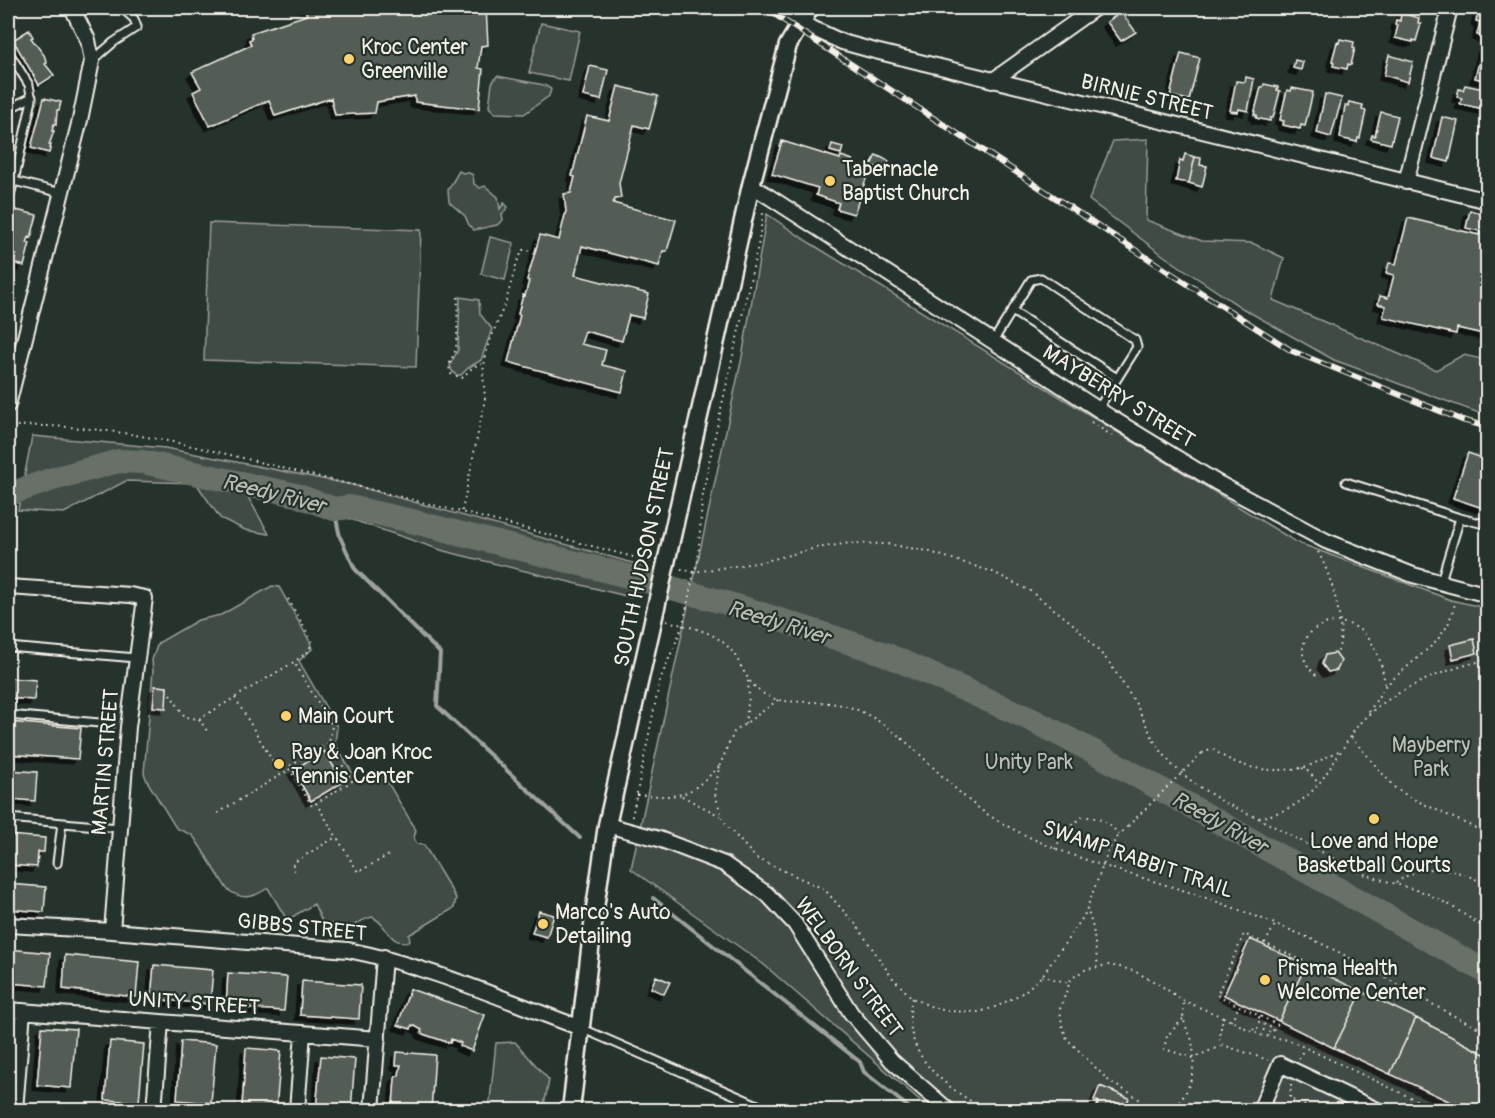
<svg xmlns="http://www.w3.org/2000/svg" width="1495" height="1118" viewBox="0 0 1495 1118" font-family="Pangolin,sans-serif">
	<defs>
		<filter id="shadow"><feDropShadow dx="-5" dy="5" stdDeviation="0" flood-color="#0009"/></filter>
	</defs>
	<rect width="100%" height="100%" fill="#26332d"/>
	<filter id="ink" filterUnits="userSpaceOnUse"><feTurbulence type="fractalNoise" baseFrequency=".0167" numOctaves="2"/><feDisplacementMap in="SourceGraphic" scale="12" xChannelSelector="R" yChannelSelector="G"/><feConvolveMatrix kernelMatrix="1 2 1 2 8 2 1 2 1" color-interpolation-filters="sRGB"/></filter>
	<g filter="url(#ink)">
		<!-- green -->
		<path fill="#414b45" stroke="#9a9e96" stroke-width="1.5" fill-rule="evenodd" d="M541 23 580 31 569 81 529 73Z
			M497 76 544 85 551 89 549 96 524 114 495 113 489 107 492 83Z
			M1148 139 1146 220 1202 241 1252 243 1284 258 1273 300 1436 370 1463 355 1487 360V416L1334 360 1242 308 1164 256 1089 200 1113 141Z
			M459 171 463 173 467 172 473 175 474 184 480 188 485 186 498 197 500 209 504 203 508 207 502 214 503 220 497 225 474 230 469 225 465 216 449 202 448 190Z
			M767 214 810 243 1296 542 1451 600 1487 608V1110H931L763 964 631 869 742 357Z
			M209 223 421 230 416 367 204 360Z
			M490 237 514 243 505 280 481 274Z
			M460 297 479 300 480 314 492 329 481 360 468 368 461 375H456L452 371 450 365 458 350Z
			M32 436 165 448 353 485 640 565 630 597 444 551 312 506 248 497 269 534 245 530 220 518 196 483 126 481 64 513 18 510Z
			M272 586 279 587 310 642 312 649 299 661 337 727 335 744 358 782 375 772 384 776 416 830 414 838 417 844 424 845 456 898 454 908 409 935 410 941C388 947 388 923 372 917 363 919 355 926 348 927 339 928 330 923 322 921L314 904 287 920 268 888C253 898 242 901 227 889L196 840 192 835 176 828 147 781 144 773 153 671 152 660 158 643 198 620 221 615ZM154 686 167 687 165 708 153 707ZM324 751 343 782 311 801 293 770Z
			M515 1042 549 1080 543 1110H489L496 1043Z"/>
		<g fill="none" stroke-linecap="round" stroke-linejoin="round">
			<!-- stream -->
			<path stroke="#9fa39b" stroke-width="4" d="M334 509 340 537 355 569 440 653 437 706 580 838
				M653 898 860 1062 864 1072 912 1110"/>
			<!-- river -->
			<path stroke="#676f68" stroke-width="24" d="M12 493 53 479 119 461 143 462 296 495 334 509 349 507 407 520 628 576 737 606 885 654 1032 720 1096 753 1488 973"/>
		</g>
		<!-- building -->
		<path fill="#525c55" stroke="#f4f1e8" stroke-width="1.5" filter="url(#shadow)" d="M305 8H486L488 45 481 46 478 68 483 69 479 109 415 102V96L377 102 375 113 335 115 331 98 275 116 269 100 210 126 193 92 201 88 192 72 251 45 249 40 252 39 251 33 307 15Z
			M1483 9 1488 10V38L1477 35 1480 22 1476 21 1478 13 1481 14Z
			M1121 12 1136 32 1121 41 1107 22Z
			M1401 13 1419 18 1418 23 1421 24 1416 41 1413 40V42L1395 38 1398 25H1395L1396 20 1400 21Z
			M29 30 33 37 31 38 44 55 47 63 45 64 54 75 39 85 13 40Z
			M1340 39 1354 42 1353 47 1355 48 1351 65 1348 64 1347 69 1333 66 1334 62 1332 61 1337 42 1339 43Z
			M1483 47 1488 49V81L1475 78Z
			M1181 53 1200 58 1189 100 1170 96Z
			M1389 55 1413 62 1408 82 1384 75Z
			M1295 60 1303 62 1301 70 1293 68Z
			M590 66 608 70 601 100 583 96Z
			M1246 77 1254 79 1248 111 1239 109 1238 112 1230 111 1236 81 1245 82Z
			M1264 84 1278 87 1277 90 1280 91 1273 118H1270V121L1256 118 1257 115H1254L1261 87H1263Z
			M1465 85 1488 90 1484 109 1460 104 1462 98 1457 97 1459 89 1463 90Z
			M618 86 658 96 649 129 634 125 619 183 621 198 615 199 613 203 676 220 667 251H663L659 266 582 246 575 275 649 294 643 318 629 315 622 341 585 331 581 344 606 350 602 365 627 371 622 392 508 362 520 315 518 314 523 295 525 296 529 281 527 280 540 235 559 240 566 211 564 194 571 193 575 177 572 176 587 116 609 121Z
			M1292 88 1313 92 1305 126 1301 125 1300 129 1283 125 1284 121 1280 120 1287 90 1291 91Z
			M1325 94 1342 98 1331 137 1317 133Z
			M44 98 61 102 59 110H57L56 125 54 124 52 131H54L49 145H51L49 153 31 148Z
			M1349 102 1363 105 1362 110 1366 111 1360 138H1358L1357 142 1340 138 1345 106H1348Z
			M1381 112 1398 116 1391 144 1371 139 1372 135 1375 136Z
			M1442 117 1458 121 1449 162 1433 158Z
			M782 141 840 159 841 156 853 160 851 168 868 173 854 214 837 209 839 203 816 195 818 188 772 174Z
			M832 144 843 147 841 154 830 151Z
			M1185 154 1195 157 1189 183 1176 181 1180 160 1183 161Z
			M876 155 889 161 884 171 871 165Z
			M1195 157 1201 158 1200 165 1207 166 1202 187 1189 183Z
			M16 210 37 215 31 238 29 237 27 243H30L24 266 8 261V242Z
			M1470 210 1488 216V335L1457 328 1456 334 1383 317 1386 306 1378 304 1380 296 1388 298 1394 275 1386 273 1389 263 1396 264 1408 218 1479 235 1480 231 1466 228Z
			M8 297 16 299 10 321H8Z
			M1468 453 1488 460V503L1486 509 1453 498Z
			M1474 639 1477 653 1453 659 1450 645Z
			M1335 653 1341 661 1337 670 1328 672 1322 664 1325 655Z
			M8 678 36 680 34 700 8 698Z
			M155 686 167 687 166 708 153 707Z
			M8 722 81 728 78 759 8 754Z
			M324 751 343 782 311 801 293 770Z
			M8 770 37 772 35 801 8 799Z
			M8 835 45 838 44 852H38L37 867 8 865Z
			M8 884 46 887 44 912 8 909Z
			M539 911 554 915 547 937 532 933Z
			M1250 939 1306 965 1279 1021 1224 995Z
			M8 949 50 953 47 986 8 983Z
			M65 955 139 962 136 997 63 989Z
			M154 965 213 970 210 1004 151 999Z
			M1306 965 1362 992 1334 1048 1279 1021Z
			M228 973 287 977 284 1011 226 1007Z
			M656 976 670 982 664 994 651 988Z
			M302 981 361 985 359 1019 300 1015Z
			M410 989 485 1015 472 1051 460 1046 461 1043 451 1039 450 1043 423 1034 421 1032 422 1030 415 1026 412 1025 411 1029 398 1025Z
			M1362 992 1416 1018 1390 1074 1334 1048Z
			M1416 1018 1488 1056V1088L1476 1110H1468L1390 1074Z
			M42 1027 76 1029 71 1088 37 1085Z
			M110 1041 144 1044 139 1102 105 1100Z
			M181 1041 216 1044 211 1103 177 1100Z
			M246 1048 281 1051 276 1110 242 1107Z
			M397 1052 435 1055 431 1110H396L397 1107 393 1106 395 1079 396 1076H399L400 1069 401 1065H396Z
			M321 1056 355 1059 351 1110H316Z
			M1100 1086 1129 1098 1124 1110H1095L1099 1102 1094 1100Z
			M1488 1088V1110H1476Z"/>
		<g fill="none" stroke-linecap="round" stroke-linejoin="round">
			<!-- service casing -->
			<g stroke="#f4f1e8" stroke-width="11">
				<path id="service" d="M8 51 29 85 32 100 14 181 8 202
					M92 61 114 42 137 27 134 19 122 8
					M8 109 32 97
					M8 181H14L61 193
					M1012 311 1117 378
					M994 340 1031 280 1041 278 1135 340 1137 347 1098 409
					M1346 482 1460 518
					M1440 584 1460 518 1488 525
					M8 647 136 658
					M8 715 111 724
					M8 818 119 828
					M57 863 62 823
					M581 1028 769 1110"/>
			</g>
			<!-- minor casing -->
			<g stroke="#f4f1e8" stroke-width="18">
				<path id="minor" d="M801 23 842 42 875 51 1488 201
					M992 81 1095 8
					M1406 182 1450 8
					M751 185 1110 417 1216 482 1326 541 1413 575 1488 595
					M8 405 80 120 92 61 88 40 72 8
					M8 587 130 595 145 598 128 727 112 931
					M607 825 659 839 724 864 767 894 795 924 851 1013 892 1061 948 1110
					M8 925 112 931 348 950C429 966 504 1000 581 1028
					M8 1010 378 1039
					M15 1110 23 1011
					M154 1110 161 1022
					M297 1110 303 1033
					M372 1110 384 957
					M1260 1110 1280 1064 1377 1110"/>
			</g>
			<!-- tertiary casing -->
			<g stroke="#f4f1e8" stroke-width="21">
				<path id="tertiary" d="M783 8 801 23
					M571 1110 595 908 607 825 751 185 788 45 810 8"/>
			</g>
			<!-- path -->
			<path stroke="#f4f1e8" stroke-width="2" stroke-dasharray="1.5 4.5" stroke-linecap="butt" d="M458 297C457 313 458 331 456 347 454 358 446 363 451 374L462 378 473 367 485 362
				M1091 422 1114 437
				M17 426C114 423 210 450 303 473 420 501 536 531 652 562
				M462 511 485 399 483 372 487 348 506 301 517 262 523 250 529 251
				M1318 552C1331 574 1349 633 1336 655
				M681 569 694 572 762 562 816 548 851 543 886 544 927 551 993 572 1030 591 1072 623 1109 662 1136 704 1155 743 1172 765 1195 784 1225 803 1258 818 1363 874 1426 893 1448 904 1488 930
				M288 599 312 641 309 651 294 662
				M667 621C693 628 721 632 736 657 744 671 749 685 764 694 778 703 792 701 809 702 827 702 847 704 864 713 915 738 946 790 995 819 1049 851 1107 867 1166 885 1210 898 1253 915 1295 932 1362 959 1421 1003 1488 1032
				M1316 675C1266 631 1374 577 1385 686
				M170 694 185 717 199 719 294 662 332 726 329 743 352 781 312 806 288 767 329 743
				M235 698 281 775
				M778 700 734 732 719 767 715 794 722 817 727 826 756 858 824 889 857 926 891 976 912 998 930 1006 946 1011 980 1012 998 1006 1024 992 1042 976 1084 916 1109 849 1119 835
				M1369 712 1385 686 1436 642 1448 625 1456 601
				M199 719 207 731
				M745 724 749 697 748 680
				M1351 737 1395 788 1411 798 1488 834
				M1202 753 1213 749C1238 769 1269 773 1301 768 1313 766 1327 756 1339 751
				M1302 768 1309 772 1319 784
				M637 795C683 797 685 799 719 767
				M682 796 722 817
				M316 803 358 872 389 855
				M218 813 290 769
				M632 817 660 680 683 625 694 572 698 561 702 500 709 462 759 241 763 213 767 212
				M1259 818C1307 807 1318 787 1343 748 1350 737 1358 723 1368 715 1395 690 1451 666 1488 660
				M1055 849 1066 830 1082 817C1098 816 1109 822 1119 835L1128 826
				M294 871 292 866 296 861 336 837
				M1396 883C1425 860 1458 868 1488 886
				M1087 908 1093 928 1098 967
				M1265 943 1275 925
				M1042 976 1069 983
				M912 998C900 1055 942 1084 985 1110
				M1223 1017 1260 1035 1289 1040 1437 1110
				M1183 1019 1167 1036 1164 1049 1193 1058 1223 1045
				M1231 1021 1239 1006
				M1278 1025 1217 995 1244 934 1306 962
				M1477 1027 1488 1006
				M1253 1030 1255 1027 1272 1033 1274 1029 1257 1021 1260 1016
				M1299 1059 1304 1048
				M1291 1084 1290 1099 1314 1110
				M1154 1110 1132 1094 1111 1083 1067 1039 1062 1025 1060 1009 1071 979 1084 970 1107 965 1120 967 1134 971 1157 983 1184 1001 1223 1017 1219 1038 1223 1045 1268 1060
				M1170 1110C1191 1096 1197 1066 1192 1042 1191 1034 1185 1028 1184 1020 1182 1014 1184 1007 1184 1001
				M1420 1110 1422 1104"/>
			<!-- service -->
			<use href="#service" stroke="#26332d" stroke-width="7"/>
			<!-- minor -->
			<use href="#minor" stroke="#26332d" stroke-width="14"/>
			<!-- tertiary -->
			<use href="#tertiary" stroke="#26332d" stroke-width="16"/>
			<!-- rail casing -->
			<g stroke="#f4f1e8" stroke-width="6">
				<path id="rail" d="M765 8 1172 274 1292 351 1462 420 1488 427"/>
			</g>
			<!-- rail -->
			<use href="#rail" stroke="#26332d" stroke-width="4" stroke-dasharray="11" stroke-linecap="butt"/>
			<!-- path-bridge -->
			<path stroke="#f4f1e8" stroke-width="2" stroke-dasharray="1.5 4.5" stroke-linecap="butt" d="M1128 826 1202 753"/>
		</g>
	</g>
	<!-- markers -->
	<g fill="#ffd166" stroke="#26332d" stroke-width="2">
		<circle cx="349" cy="59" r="6"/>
		<circle cx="830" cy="181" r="6"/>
		<circle cx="286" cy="716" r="6"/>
		<circle cx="279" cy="764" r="6"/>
		<circle cx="1374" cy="819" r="6"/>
		<circle cx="543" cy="924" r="6"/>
		<circle cx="1265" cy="980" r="6"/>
	</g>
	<g text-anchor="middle" stroke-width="4.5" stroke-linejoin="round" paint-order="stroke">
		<!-- poi labels -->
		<g font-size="21" fill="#f4f1e8" stroke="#26332d" text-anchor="start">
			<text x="361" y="54">Kroc Center<tspan x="361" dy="24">Greenville</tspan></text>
			<text x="842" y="176">Tabernacle<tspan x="842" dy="24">Baptist Church</tspan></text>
			<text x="298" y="723">Main Court</text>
			<text x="291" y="759">Ray &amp; Joan Kroc<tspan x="291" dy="24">Tennis Center</tspan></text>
			<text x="1374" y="848" text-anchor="middle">Love and Hope<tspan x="1374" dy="24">Basketball Courts</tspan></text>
			<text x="555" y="919">Marco's Auto<tspan x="555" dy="24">Detailing</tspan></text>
			<text x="1277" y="975">Prisma Health<tspan x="1277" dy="24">Welcome Center</tspan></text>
		</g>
		<!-- street labels -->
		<g font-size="21" fill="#f4f1e8" stroke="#26332d">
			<text transform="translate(1147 97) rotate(14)" y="7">BIRNIE STREET</text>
			<text transform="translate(1119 396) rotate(32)" y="7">MAYBERRY STREET</text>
			<text transform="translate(644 557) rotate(-78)" y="7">SOUTH HUDSON STREET</text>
			<text transform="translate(105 762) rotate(-85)" y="7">MARTIN STREET</text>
			<text transform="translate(1138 859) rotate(19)" y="7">SWAMP RABBIT TRAIL</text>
			<text transform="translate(302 927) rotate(6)" y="7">GIBBS STREET</text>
			<text transform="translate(849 967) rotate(54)" y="7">WELBORN STREET</text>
			<text transform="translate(194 1003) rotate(4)" y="7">UNITY STREET</text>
		</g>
		<!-- park labels -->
		<g font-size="21" fill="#bebfb7" stroke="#26332d">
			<text x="1431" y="752">Mayberry<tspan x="1431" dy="24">Park</tspan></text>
			<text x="1029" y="769">Unity Park</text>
		</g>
		<!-- water labels -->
		<g font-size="22" font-style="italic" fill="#bcbdb5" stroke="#26332d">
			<text transform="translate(274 493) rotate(14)" y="8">Reedy River</text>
			<text transform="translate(779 622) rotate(17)" y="8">Reedy River</text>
			<text transform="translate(1220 822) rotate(29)" y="8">Reedy River</text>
		</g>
	</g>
	<!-- margin -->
	<rect width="1495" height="1118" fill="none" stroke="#26332d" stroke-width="30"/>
	<rect x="15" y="15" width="1465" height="1088" fill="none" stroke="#f4f1e8" stroke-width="2" filter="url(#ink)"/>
</svg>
